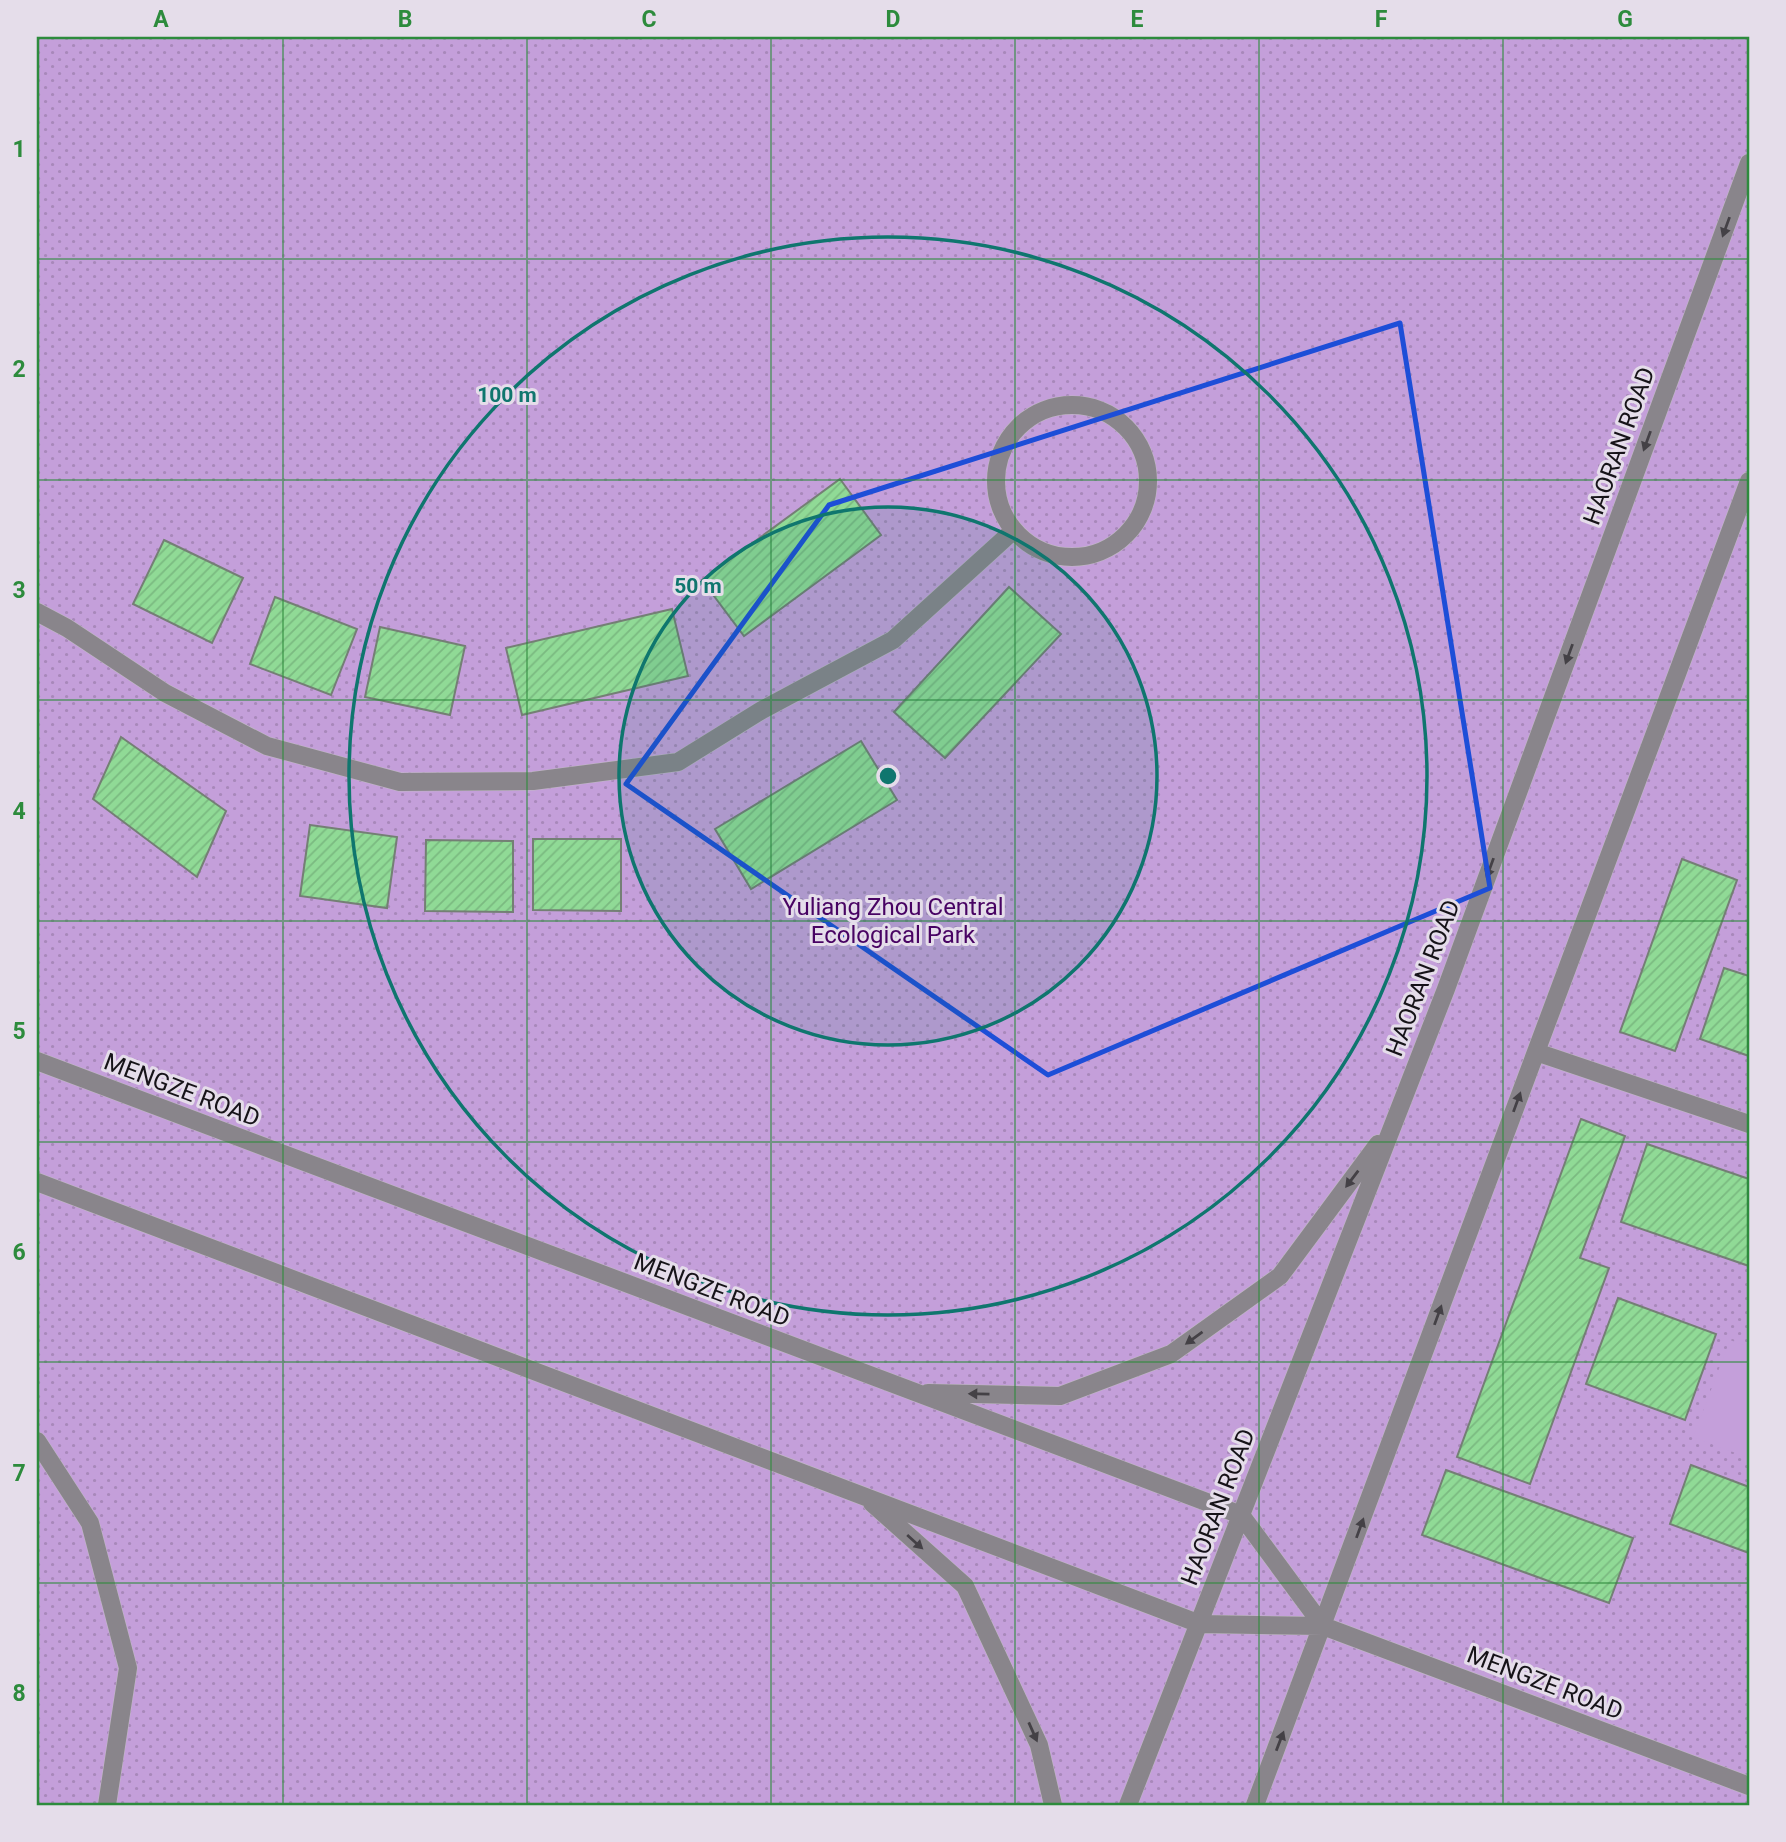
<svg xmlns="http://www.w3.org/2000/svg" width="1786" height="1842" viewBox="0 0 1786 1842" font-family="Roboto,sans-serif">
	<defs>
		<pattern id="park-dots" width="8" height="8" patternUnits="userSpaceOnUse" patternTransform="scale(1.75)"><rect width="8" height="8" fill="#c49fda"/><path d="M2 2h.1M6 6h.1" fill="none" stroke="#a888ba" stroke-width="1.8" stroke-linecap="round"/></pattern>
		<pattern id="building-hatch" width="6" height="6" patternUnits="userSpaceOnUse" patternTransform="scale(1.75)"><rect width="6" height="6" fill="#90da96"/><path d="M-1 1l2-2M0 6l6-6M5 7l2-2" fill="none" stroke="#7bba81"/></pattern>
	</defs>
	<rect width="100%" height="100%" fill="#e5ddea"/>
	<!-- park -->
	<path fill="url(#park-dots)" d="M37 37H1749V1805H37Z"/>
	<!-- garden -->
	<path fill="#c49fda" d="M1730 1340 1749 1347V1458L1693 1437Z"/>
	<!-- building -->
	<path fill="url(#building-hatch)" stroke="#747f75" stroke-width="2" d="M840 479 881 535 744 636 702 580Z
		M164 540 243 578 212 643 133 604Z
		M1009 587 1061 634 945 758 894 712Z
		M275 597 357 629 331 695 250 664Z
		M672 609 688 676 522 715 506 648Z
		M380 627 465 646 450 715 365 697Z
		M121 737 226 811 197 877 93 799Z
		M861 741 897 800 751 889 715 829Z
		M310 825 397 837 387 908 300 896Z
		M533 839H621V911L533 910Z
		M426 840 513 841V912L425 911Z
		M1682 859 1737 880 1675 1051 1620 1032Z
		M1724 968 1749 976V1056L1700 1039Z
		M1581 1119 1625 1136 1580 1258 1609 1268 1530 1484 1457 1457Z
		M1647 1144 1749 1179V1266L1621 1222Z
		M1618 1298 1716 1334 1685 1420 1586 1384Z
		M1691 1465 1749 1487V1553L1670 1524Z
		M1446 1470 1633 1538 1609 1603 1422 1535Z"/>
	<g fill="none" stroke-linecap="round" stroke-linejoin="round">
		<!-- minor casing -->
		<g stroke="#c0b9c4" stroke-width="19">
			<path id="minor" d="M996 481a76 76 0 1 1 152 0a76 76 0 1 1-152 0Z
				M37 612 67 628 165 693 267 746 400 782 533 781 678 762 762 710 893 640 1013 531
				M1536 1052 1749 1124
				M37 1061 1241 1515 1323 1626
				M37 1182 1200 1624 1323 1626 1749 1786
				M928 1393 1060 1396 1171 1354 1280 1276 1378 1144
				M37 1441 90 1523 128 1668 107 1805
				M872 1503 965 1586 1039 1745 1053 1805
				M1128 1805 1446 989 1749 163
				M1255 1805 1749 481"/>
		</g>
		<!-- minor -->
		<use href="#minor" stroke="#89858b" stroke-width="18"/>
	</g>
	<!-- one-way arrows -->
	<defs><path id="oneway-solid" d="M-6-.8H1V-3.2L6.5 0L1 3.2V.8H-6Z" transform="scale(1.75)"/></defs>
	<g fill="#444146">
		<use href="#oneway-solid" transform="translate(1726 227) rotate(110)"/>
		<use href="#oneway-solid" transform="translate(1647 441) rotate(110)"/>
		<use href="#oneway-solid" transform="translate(1569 654) rotate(110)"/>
		<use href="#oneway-solid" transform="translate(1490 868) rotate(110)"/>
		<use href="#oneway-solid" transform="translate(1517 1102) rotate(-70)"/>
		<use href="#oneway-solid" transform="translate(1352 1179) rotate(127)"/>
		<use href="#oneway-solid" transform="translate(1438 1315) rotate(-70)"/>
		<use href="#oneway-solid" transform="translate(1194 1338) rotate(144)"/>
		<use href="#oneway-solid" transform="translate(979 1394) rotate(-179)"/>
		<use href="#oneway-solid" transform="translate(1360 1528) rotate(-70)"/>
		<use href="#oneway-solid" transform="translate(915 1542) rotate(42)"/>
		<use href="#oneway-solid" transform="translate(1033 1732) rotate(66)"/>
		<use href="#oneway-solid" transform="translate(1280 1741) rotate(-69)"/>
	</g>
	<!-- marked area -->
	<path fill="none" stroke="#1d4ed8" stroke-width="5" stroke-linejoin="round" d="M1400 323 1490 888 1048 1075 626 784 829 505Z"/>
	<!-- grid -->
	<path fill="none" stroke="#2d8b3d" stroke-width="2" stroke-opacity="0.55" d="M283 37V1805M527 37V1805M771 37V1805M1015 37V1805M1259 37V1805M1503 37V1805M37 259H1749M37 480H1749M37 700H1749M37 921H1749M37 1142H1749M37 1362H1749M37 1583H1749"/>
	<!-- distance rings -->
	<circle cx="888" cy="776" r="269" fill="#0f766e" fill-opacity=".12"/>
	<g fill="none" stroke="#0f766e" stroke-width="3.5">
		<circle cx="888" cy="776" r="269"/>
		<circle cx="888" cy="776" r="539"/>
	</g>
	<g text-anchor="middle" stroke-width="6" stroke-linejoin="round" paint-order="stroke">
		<!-- street labels -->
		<g font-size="24" fill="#161318" stroke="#e5ddea">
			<text transform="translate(1619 446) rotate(-70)" y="8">HAORAN ROAD</text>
			<text transform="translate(1423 978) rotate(-69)" y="8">HAORAN ROAD</text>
			<text transform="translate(182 1090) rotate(21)" y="8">MENGZE ROAD</text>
			<text transform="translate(712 1290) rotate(21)" y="8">MENGZE ROAD</text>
			<text transform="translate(1218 1507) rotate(-69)" y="8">HAORAN ROAD</text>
			<text transform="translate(1545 1683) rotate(21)" y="8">MENGZE ROAD</text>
		</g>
		<!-- park labels -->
		<g font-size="24" fill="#480363" stroke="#e5ddea">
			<text x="893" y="915">Yuliang Zhou Central<tspan x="893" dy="28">Ecological Park</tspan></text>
		</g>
	</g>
	<circle cx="888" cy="776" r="10" fill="#0f766e" stroke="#e5ddea" stroke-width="3.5"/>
	<g font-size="21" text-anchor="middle" font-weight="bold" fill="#0f766e" stroke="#e5ddea" stroke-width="6" stroke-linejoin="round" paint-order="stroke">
		<text x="507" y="402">100 m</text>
		<text x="698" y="593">50 m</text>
	</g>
	<!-- border -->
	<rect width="1786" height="1842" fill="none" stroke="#e5ddea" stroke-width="77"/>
	<rect x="38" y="38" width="1710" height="1766" fill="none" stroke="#2d8b3d" stroke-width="2.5"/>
	<g font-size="23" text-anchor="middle" font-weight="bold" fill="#2d8b3d">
		<text x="161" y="27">A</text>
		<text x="405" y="27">B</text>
		<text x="649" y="27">C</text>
		<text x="893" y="27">D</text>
		<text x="1137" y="27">E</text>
		<text x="1381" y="27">F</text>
		<text x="1625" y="27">G</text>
		<text x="19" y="157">1</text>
		<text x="19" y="377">2</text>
		<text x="19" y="598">3</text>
		<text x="19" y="819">4</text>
		<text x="19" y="1039">5</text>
		<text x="19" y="1260">6</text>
		<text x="19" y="1481">7</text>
		<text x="19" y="1701">8</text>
	</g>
</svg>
